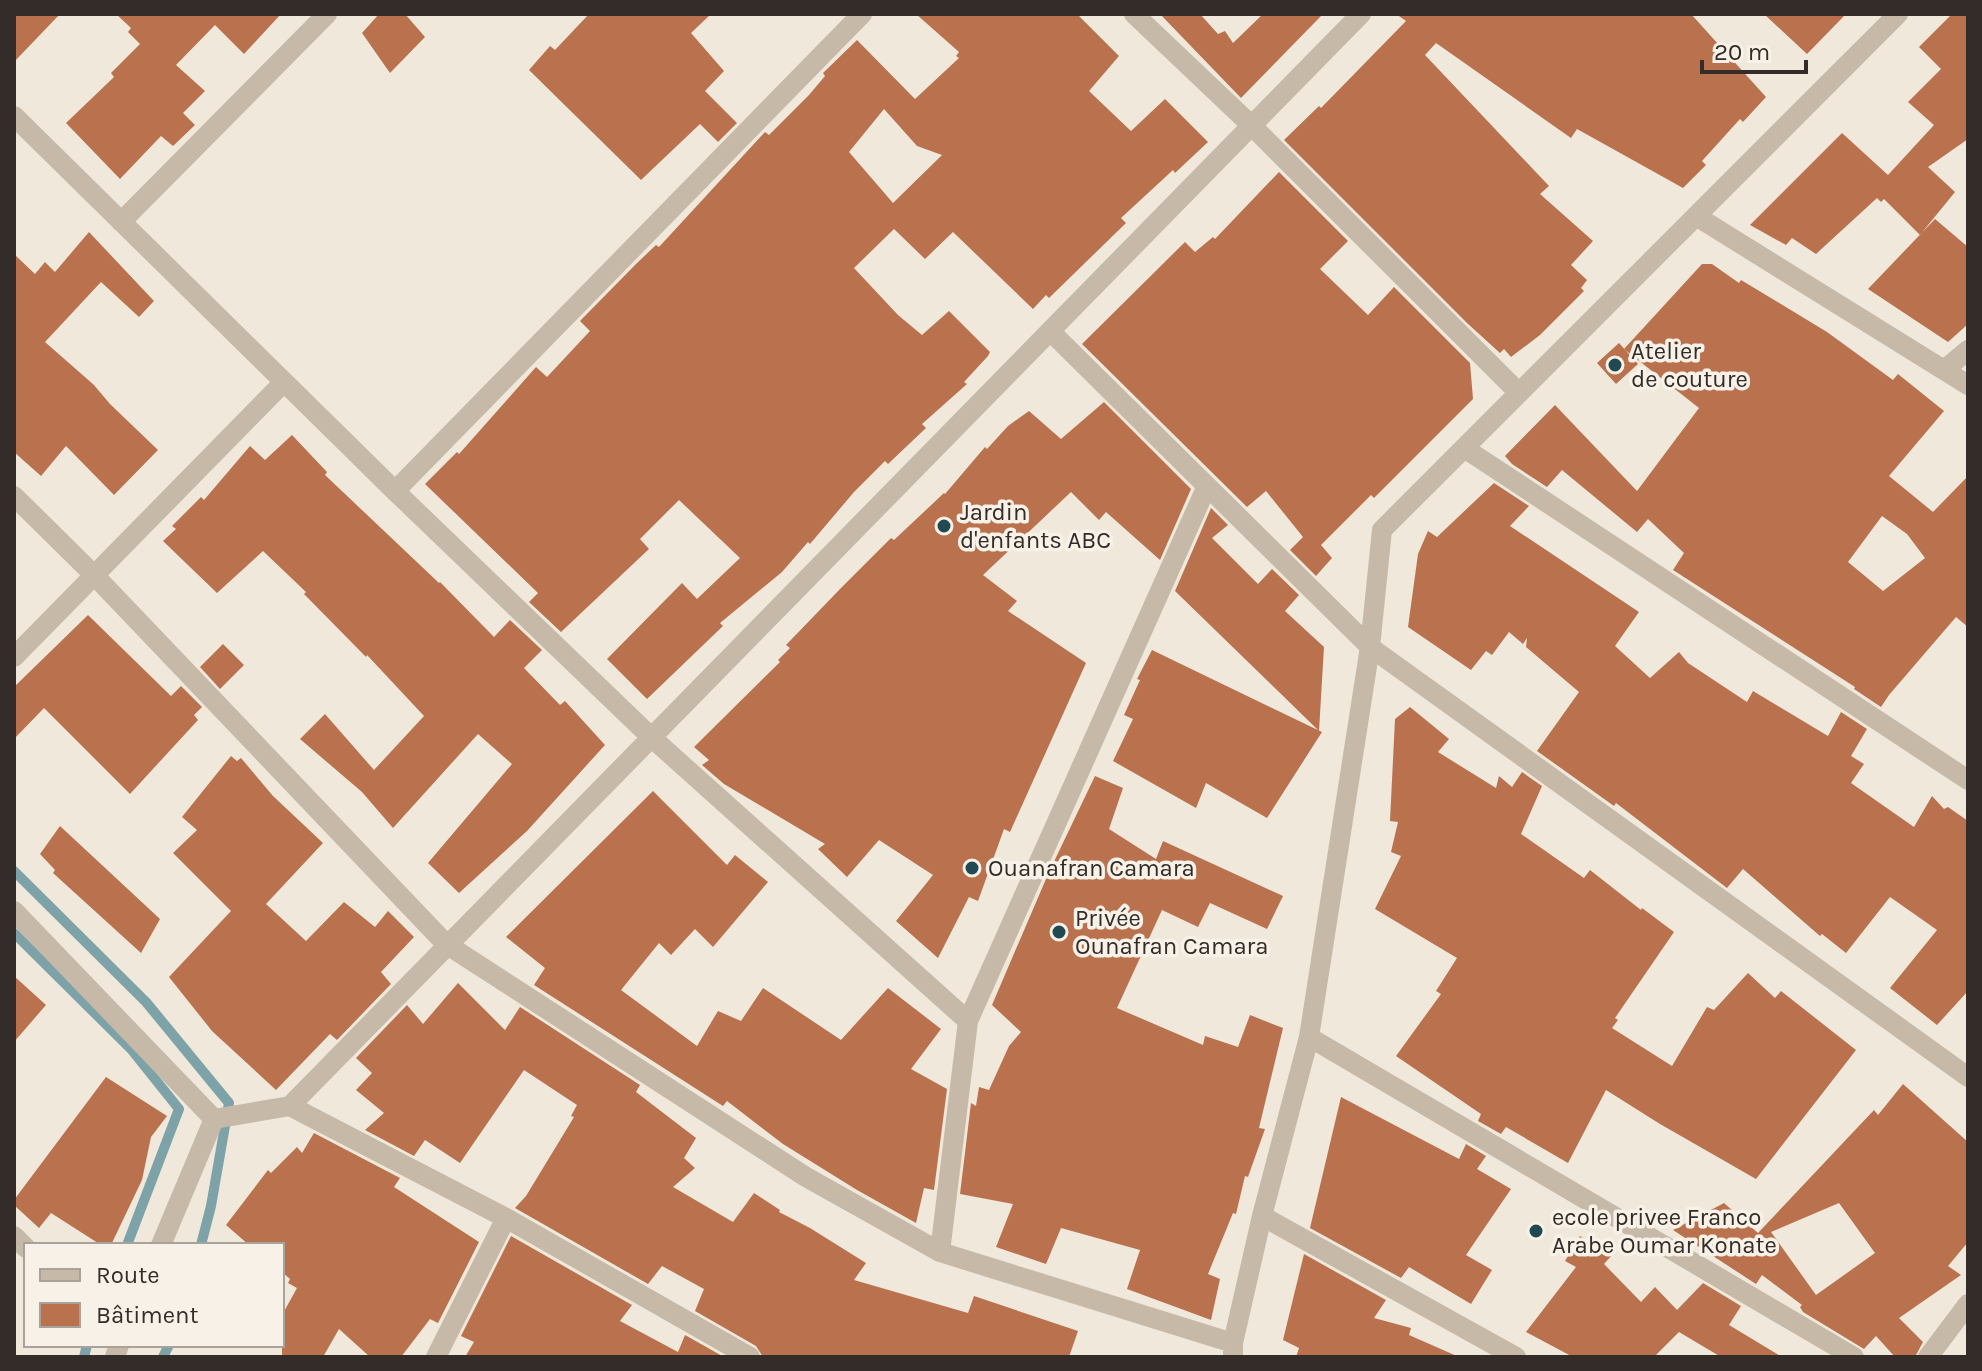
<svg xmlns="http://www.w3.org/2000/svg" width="1982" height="1371" viewBox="0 0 1982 1371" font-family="Karla,sans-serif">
	<rect width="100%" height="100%" fill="#efe8db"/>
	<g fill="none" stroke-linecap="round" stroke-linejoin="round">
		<!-- stream -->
		<path stroke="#7da3a9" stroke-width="10" d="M14 871 146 1002 229 1103 211 1206 201 1245
			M14 933 131 1049 179 1109 127 1245
			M84 1357 87 1345
			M163 1357 169 1345"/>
	</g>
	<!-- building -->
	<path fill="#ba724e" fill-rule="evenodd" d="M14 14H60L14 62Z
		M116 14H281L244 54 215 25 176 65 205 91 183 113 195 125 173 146 161 136 120 179 66 123 114 77 111 73 140 44 128 32 131 28Z
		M379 14H405L425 37 390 73 362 33Z
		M589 14H711L691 33 724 71 705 91 737 123 718 142 700 124 641 180 529 70 550 46 555 50Z
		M916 14H1077L1119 56 1089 91 1131 131 1165 99 1208 142 1175 173 1173 170 1121 218 1126 223 1049 298 1046 295 1033 309 953 232 925 259 894 229 854 268 898 315 922 335 949 311 990 352 988 356 964 382 967 384 922 424 926 428 888 464 885 461 854 492 810 544 808 542 782 572 720 623 723 626 647 699 607 659 682 583 697 599 740 558 679 500 640 539 649 549 561 632 529 602 538 593 425 484 457 452 459 454 536 367 547 377 590 331 580 321 636 264 656 245 659 247 765 132 769 135 809 95 825 76 823 73 857 40 915 99 959 58 956 56 959 52ZM884 109 917 146 942 155 893 203 849 152Z
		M1160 14H1200L1218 34 1225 31 1233 43 1263 14H1323L1241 98Z
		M1396 14H1691L1766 97 1743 122 1740 119 1702 161 1706 165 1683 188 1577 129 1571 138 1436 43 1425 55 1549 186 1540 194 1593 241 1571 265 1587 280 1581 288 1584 291 1540 335 1511 357 1504 349 1500 353 1467 323 1284 140 1319 106 1321 108 1406 21Z
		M1764 14H1846L1807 54Z
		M1952 14H1968V139L1928 167 1955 192 1920 235 1884 199 1881 202 1877 198 1816 254 1792 238 1786 245 1750 225 1842 133 1888 175 1934 125 1908 102 1941 69 1919 47Z
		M1279 172 1348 241 1320 269 1368 315 1394 287 1470 363 1473 399 1374 498 1371 495 1321 545 1332 558 1316 576 1290 550 1303 537 1266 491 1247 507 1082 344 1185 242 1195 252 1213 237 1215 239Z
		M1935 219 1968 247V324L1948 342 1868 289Z
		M89 232 154 301 139 317 101 282 45 342 94 385 110 404 158 450 114 495 66 446 41 476 14 452V254L35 274 45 262 55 272Z
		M1702 264H1712L1739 283 1741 280 1827 332 1893 380 1898 374 1944 411 1889 476 1933 512 1968 476V627L1956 617 1889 695 1881 707 1854 689 1855 687 1673 570 1684 553 1648 519 1637 532 1562 470 1547 487 1512 464 1505 456 1555 405 1637 491 1699 408 1624 349ZM1882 516 1907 534 1925 558 1883 591 1848 562Z
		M1619 343 1638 364 1616 384 1597 363Z
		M1104 402 1191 489 1160 560 1106 512 1099 520 1071 492 983 575 1017 601 1008 611 1086 663 1010 832 1004 829 978 901 969 897 938 958 896 921 933 875 879 840 847 877 818 849 825 844 724 784 702 765 709 760 694 747 780 662 778 660 790 648 786 645 841 588 891 538 894 540 944 493 945 494 985 447 987 449 1008 426 1029 411 1061 439Z
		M292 435 327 472 325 475 439 583 440 582 494 637 510 620 542 650 524 668 560 705 565 701 605 745 527 831 459 893 428 863 512 764 478 734 393 828 362 792 300 739 325 714 374 770 424 716 367 655 366 657 304 594 306 592 263 551 217 593 163 541 176 529 172 526 201 497 204 500 250 446 265 460Z
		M1494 483 1529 506 1510 526 1639 612 1615 646 1650 678 1679 652 1688 663 1747 702 1753 691 1828 736 1841 712 1867 729 1851 756 1864 764 1851 783 1914 827 1932 796 1944 809 1948 807 1968 821V991L1937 1025 1890 988 1937 930 1890 897 1846 953 1822 934 1820 936 1743 869 1727 888 1616 803 1614 806 1537 751 1579 692 1526 647 1527 638 1523 644 1509 632 1492 655 1486 651 1471 670 1408 627 1418 554 1428 531 1437 537Z
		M1211 508 1228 525 1212 538 1258 584 1272 569 1299 595 1285 611 1324 647 1319 731 1175 591Z
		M88 615 171 696 181 686 202 707 194 715 198 720 130 794 44 708 14 739V687Z
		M223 644 244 665 220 689 200 667Z
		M1152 650 1322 732 1267 818 1206 783 1196 808 1113 761 1133 719 1124 715 1140 680 1137 679Z
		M1410 707 1449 739 1438 752 1496 788 1499 776 1512 787 1522 772 1542 786 1521 834 1584 878 1590 870 1641 910 1642 908 1674 932 1615 1018 1618 1020 1612 1028 1672 1066 1707 1007 1714 1010 1748 973 1775 998 1781 991 1856 1050 1756 1179 1660 1124 1606 1090 1568 1163 1506 1127 1501 1134 1478 1121 1481 1114 1396 1056 1441 994 1436 991 1457 958 1375 909 1401 856 1391 852 1398 822 1390 821 1395 719Z
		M231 756 237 761 241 758 273 796 323 843 266 904 306 941 344 902 375 927 388 911 414 937 381 972 391 984 337 1040 330 1034 276 1090 212 1031 169 977 231 911 173 853 197 830 182 817Z
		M1095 776 1123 788 1109 829 1156 859 1163 841 1283 896 1267 929 1210 903 1198 927 1162 910 1117 1008 1203 1045 1205 1036 1238 1047 1250 1015 1283 1028 1259 1128 1265 1129 1248 1177 1245 1176 1236 1214 1233 1213 1208 1274 1220 1279 1211 1320 1127 1289 1140 1250 1061 1228 1046 1264 996 1247 1013 1204 960 1194 971 1103 976 1106 979 1087 989 1090 1009 1046 1021 1032 992 1005 1049 872Z
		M653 791 727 865 735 855 768 882 713 947 695 929 671 955 659 943 621 990 697 1046 718 1011 741 1021 763 988 841 1040 888 988 941 1029 911 1069 947 1089 934 1190 924 1188 916 1223 857 1190 783 1144 727 1101 723 1106 534 985 545 968 506 937Z
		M60 826 160 919 141 953 53 873 55 870 40 854Z
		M14 976 46 1005 14 1042Z
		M458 983 505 1030 520 1007 640 1085 636 1092 696 1138 684 1158 695 1168 673 1187 733 1222 754 1193 780 1210 779 1212 810 1228 866 1263 854 1280 968 1313 974 1296 1078 1331 1069 1357H763L756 1346 695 1311 704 1289 662 1266 648 1284 515 1208 526 1196 574 1117 571 1116 577 1105 524 1070 460 1163 425 1140 414 1156 365 1130 384 1113 356 1090 372 1073 356 1058 407 1005 423 1024Z
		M106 1077 167 1116 151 1137 142 1180 111 1245H101L51 1213 39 1228 14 1205V1200Z
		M1903 1084 1968 1142V1242L1948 1266 1961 1275 1899 1318 1923 1342 1915 1357H1895L1876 1336 1864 1349 1803 1312 1800 1307 1802 1305 1762 1275 1756 1284 1673 1230 1724 1203 1758 1233 1874 1110 1878 1115ZM1839 1203 1875 1253 1816 1295 1771 1232Z
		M1341 1097 1459 1159 1466 1144 1486 1156 1477 1169 1511 1189 1466 1255 1492 1270 1471 1304 1409 1267 1401 1278 1310 1228Z
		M314 1133 400 1178 394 1187 479 1242 438 1323 430 1319 401 1357H370L339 1329 323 1357H282V1315L297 1288 288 1283 290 1279 282 1272V1245H249L226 1225 268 1170 271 1173 297 1147 302 1153Z
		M511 1236 632 1305 620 1321 678 1352 685 1335 724 1357H465L474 1342 461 1336Z
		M1580 1236 1612 1255 1604 1264 1641 1302 1655 1287 1677 1310 1703 1283 1741 1306 1729 1325 1782 1357H1721L1679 1332 1654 1357H1573L1526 1332 1576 1267 1565 1261Z
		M1304 1254 1386 1300 1374 1318 1411 1328 1409 1335 1459 1357H1296L1299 1348 1283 1340Z"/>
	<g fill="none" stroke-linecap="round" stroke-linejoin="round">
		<!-- street -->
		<path stroke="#c6b9a8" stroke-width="20" d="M1134 14 1251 125 1519 393
			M14 116 395 491 651 737 968 1021
			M1696 216 1968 385
			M121 222 327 14
			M1050 331 1370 647 1968 1077
			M1944 370 1968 350
			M1464 448 1968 780
			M395 491 862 14
			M14 496 95 576 446 944 806 1177 940 1252 1233 1343
			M14 657 284 382
			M14 911 214 1119
			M1309 1037 1854 1357
			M290 1106 506 1218 750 1357
			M214 1119 290 1106 1361 14
			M1262 1216 1516 1357
			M14 1236 26 1248
			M161 1245 214 1119
			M940 1252 968 1021 1206 488
			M115 1357 119 1345
			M436 1357 506 1218
			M1233 1357V1343L1262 1216 1309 1037 1370 647 1382 530 1898 14
			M1928 1357 1968 1304"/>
	</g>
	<!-- markers -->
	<g fill="#214951" stroke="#f7f1e7" stroke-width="3">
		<circle cx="1615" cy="365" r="8"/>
		<circle cx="944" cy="526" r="8"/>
		<circle cx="972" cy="868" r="8"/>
		<circle cx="1059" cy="932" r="8"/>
		<circle cx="1536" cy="1231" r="8"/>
	</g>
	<g text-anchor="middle" stroke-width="7" stroke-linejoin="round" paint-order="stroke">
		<!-- poi labels -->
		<g font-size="24" fill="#342c28" stroke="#f7f1e7" text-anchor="start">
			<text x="1631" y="359">Atelier<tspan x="1631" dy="28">de couture</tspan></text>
			<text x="960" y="520">Jardin<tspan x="960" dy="28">d'enfants ABC</tspan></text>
			<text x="988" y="876">Ouanafran Camara</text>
			<text x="1075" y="926">Privée<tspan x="1075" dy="28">Ounafran Camara</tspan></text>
			<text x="1552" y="1225">ecole privee Franco<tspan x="1552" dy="28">Arabe Oumar Konate</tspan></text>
		</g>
	</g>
	<!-- border -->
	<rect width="1982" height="1371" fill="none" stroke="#342c28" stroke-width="32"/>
	<!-- legend -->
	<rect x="24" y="1243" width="260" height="104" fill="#f7f1e7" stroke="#a9a29b" stroke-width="2"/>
	<rect x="40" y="1269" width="40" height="12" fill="#c6b9a8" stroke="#a9a29b" stroke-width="2"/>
	<text x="96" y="1283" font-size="24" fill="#342c28">Route</text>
	<rect x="40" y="1303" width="40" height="24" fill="#ba724e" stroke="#a9a29b" stroke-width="2"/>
	<text x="96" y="1323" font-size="24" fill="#342c28">Bâtiment</text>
	<!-- scale -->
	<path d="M1702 60v12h104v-12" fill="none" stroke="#342c28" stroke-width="4"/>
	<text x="1714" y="60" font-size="24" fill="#342c28" stroke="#f7f1e7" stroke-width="6" paint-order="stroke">20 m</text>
</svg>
